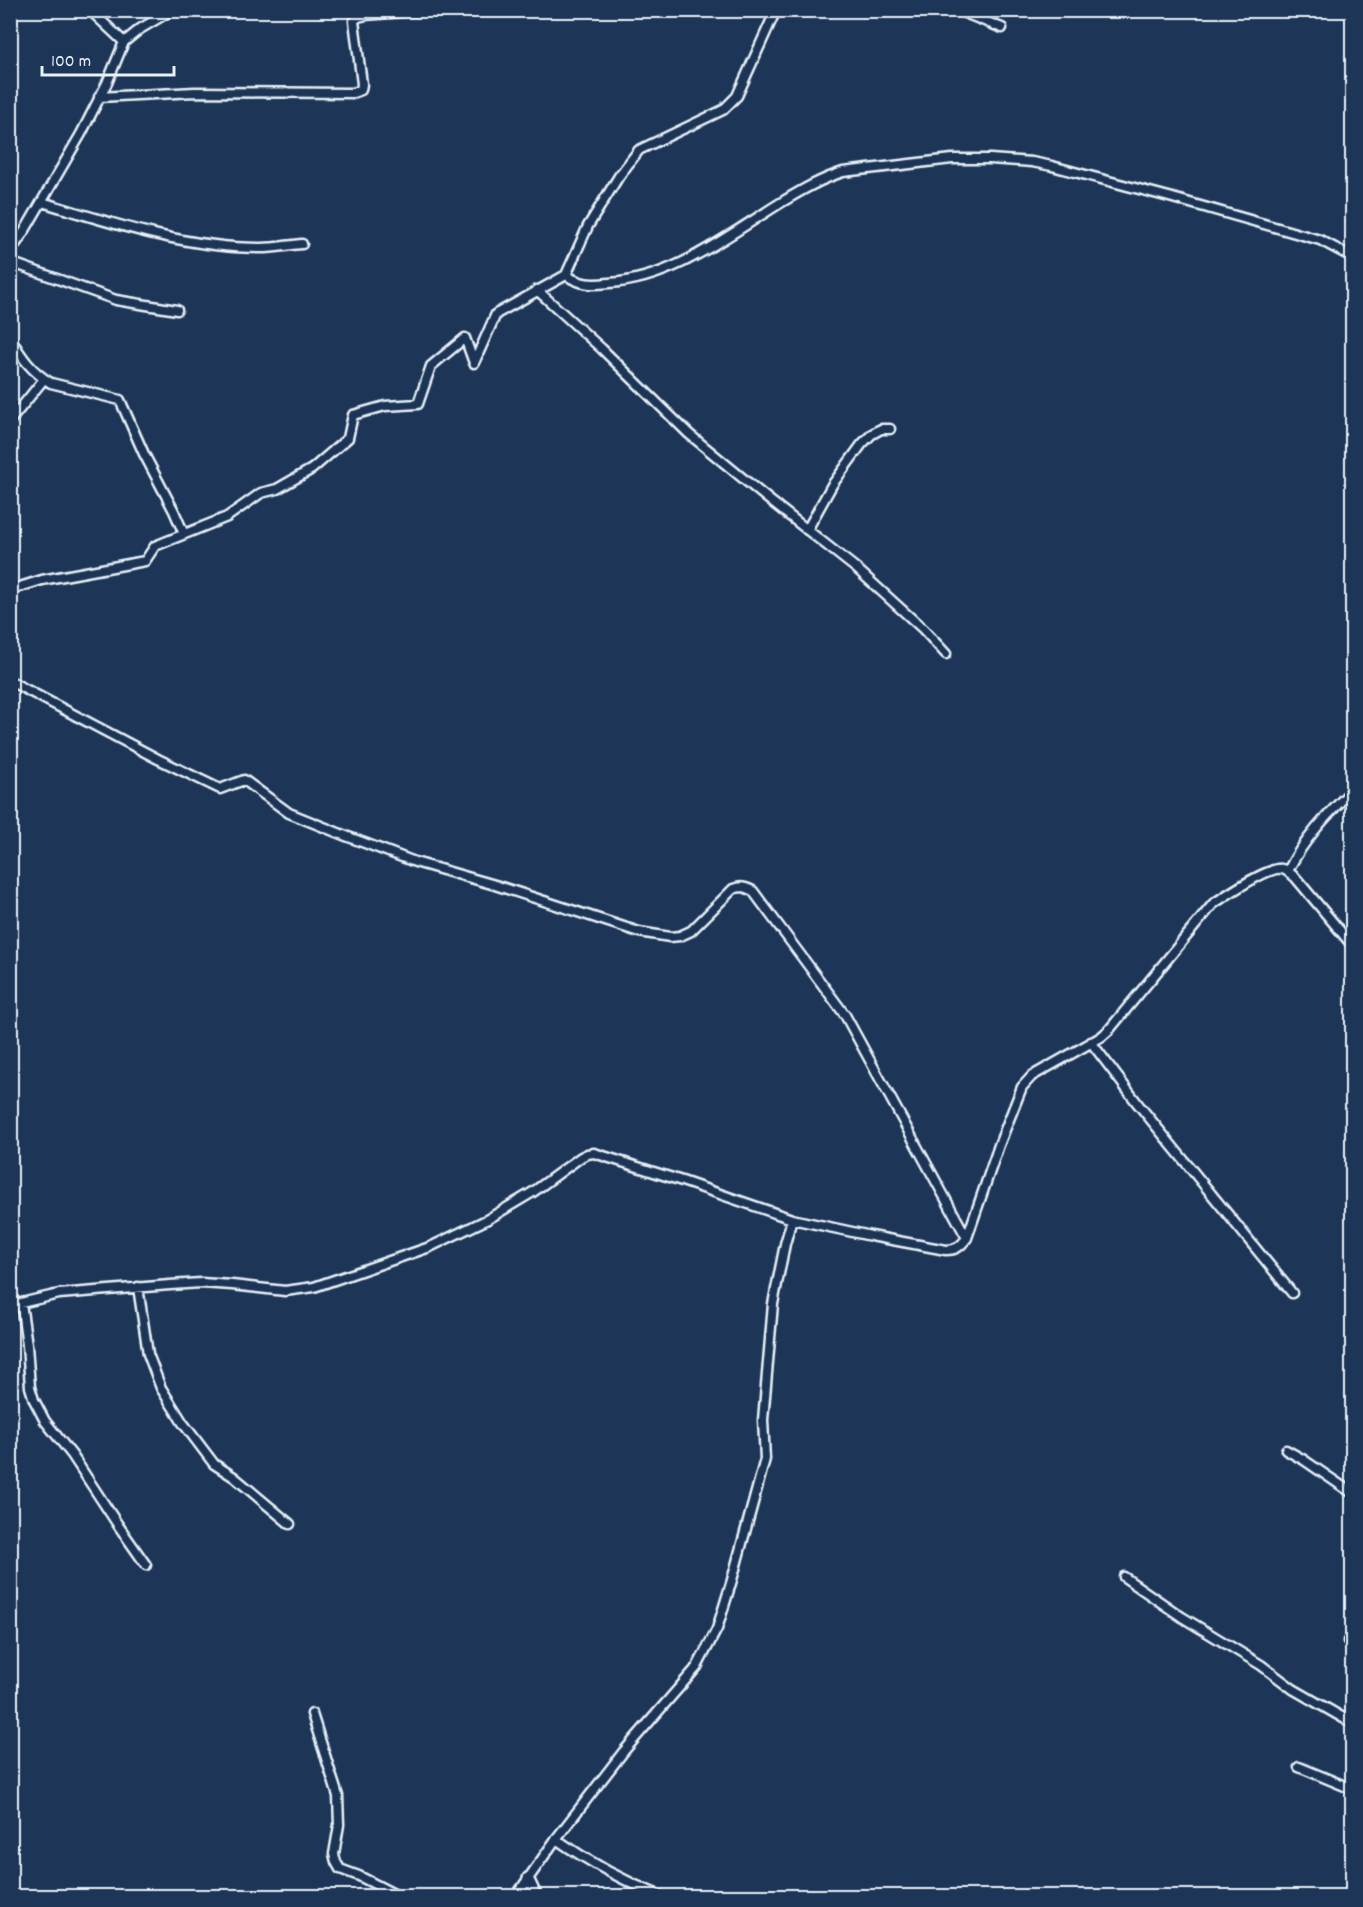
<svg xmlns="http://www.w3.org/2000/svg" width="1363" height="1907" viewBox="0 0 1363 1907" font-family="Dekko,sans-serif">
	<rect width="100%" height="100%" fill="#1d3557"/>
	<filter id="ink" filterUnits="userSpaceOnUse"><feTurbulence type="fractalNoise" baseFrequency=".0167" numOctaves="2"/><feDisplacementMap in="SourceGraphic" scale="12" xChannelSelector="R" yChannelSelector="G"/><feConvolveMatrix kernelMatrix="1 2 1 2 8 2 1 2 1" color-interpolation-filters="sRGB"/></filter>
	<g filter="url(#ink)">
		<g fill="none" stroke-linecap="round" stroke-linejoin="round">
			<!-- minor casing -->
			<g stroke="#e8f1f8" stroke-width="13">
				<path id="minor" d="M90 10 124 42
					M957 10 1002 28
					M99 97 195 92 353 93 361 90 362 84 354 21 358 17 366 15 429 10
					M42 202C114 224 186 248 261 248 275 248 289 245 302 244
					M10 252 24 232 81 134 107 83 124 42 140 29 172 10
					M10 262 116 300 177 310
					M566 275C581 285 591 285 609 283 674 279 728 235 782 202 802 190 821 179 843 172L952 159H990L1032 162 1052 166 1169 197 1320 240 1352 257
					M537 290 602 349 689 434 768 499 857 569 923 629 946 654
					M10 337C21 357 32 372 51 383L120 400 144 454 174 511 184 534
					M10 421 44 379
					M807 530 832 485 862 444 872 434 881 429H890
					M10 590 42 580 145 561 155 546 227 517 261 493 277 489 312 469 348 438 353 415 385 406 418 404 431 366 465 338 474 363 496 314 566 275 588 226 619 176 639 150 723 110 737 96 776 10
					M10 681 158 759 220 789 244 780 289 813 346 836 415 862 495 885 639 932 670 937 680 936 691 931 733 889C741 886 745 887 753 891L845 1015 967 1238
					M1288 871C1303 840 1328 814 1352 790
					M1091 1042 1138 1104 1292 1293
					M138 1287 148 1354 161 1388 183 1423 214 1464 234 1477 290 1524
					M21 1303 27 1345 30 1387 34 1400 45 1421 72 1455 118 1525 146 1565
					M10 1304 21 1303 59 1294 170 1285 201 1283 232 1285 285 1291 314 1287 430 1247 488 1219 533 1192 581 1157 587 1154 594 1153 682 1181 792 1219 871 1236 946 1250C956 1250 960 1247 967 1238L999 1145 1022 1087 1032 1076 1101 1037 1109 1030 1213 904C1225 896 1269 866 1282 869 1287 870 1291 874 1295 877L1352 945
					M1286 1450 1304 1460 1352 1493
					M1124 1577 1182 1617 1261 1665 1293 1689 1352 1723
					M1348 1641 1352 1643
					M312 1714 338 1796 339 1825 334 1854 336 1862 340 1869 359 1876 398 1896
					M1299 1767 1352 1789
					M556 1839C589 1862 623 1881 661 1896
					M528 1877 537 1896
					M516 1896 556 1839 624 1751 697 1667 717 1629 732 1580 765 1459 763 1420 773 1304 785 1244 792 1219"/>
			</g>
			<!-- minor -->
			<use href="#minor" stroke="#1d3557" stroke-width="8"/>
		</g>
	</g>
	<!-- margin -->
	<rect width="1363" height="1907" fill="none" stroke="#1d3557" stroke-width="36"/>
	<rect x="18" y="18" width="1327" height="1871" fill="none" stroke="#e8f1f8" stroke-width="2" filter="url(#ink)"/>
	<!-- scale -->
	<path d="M42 66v9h132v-9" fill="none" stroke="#e8f1f8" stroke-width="3"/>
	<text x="51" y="66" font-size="18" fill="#e8f1f8" stroke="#1d3557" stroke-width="4.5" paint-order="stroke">100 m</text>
</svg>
